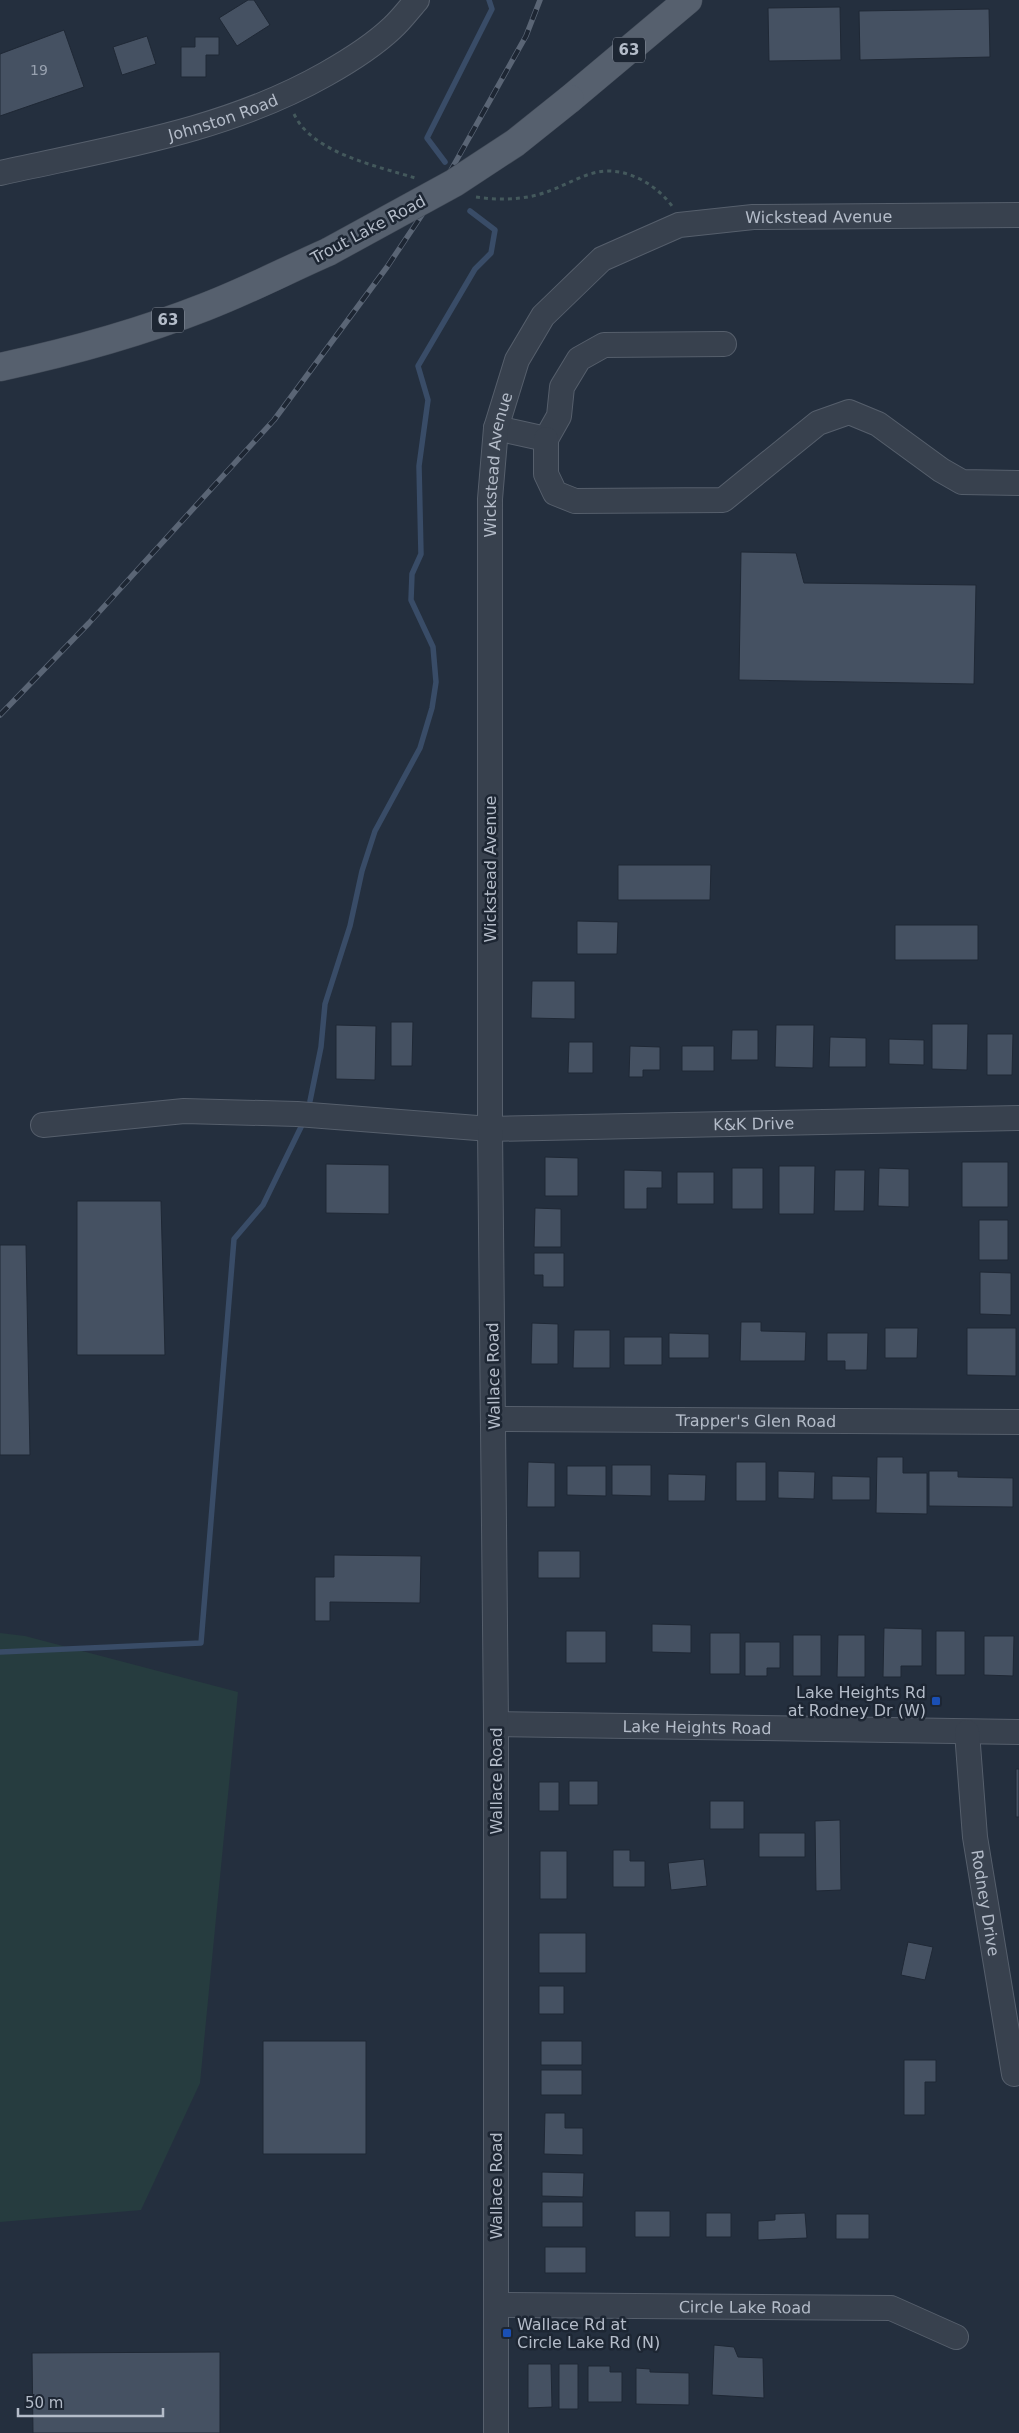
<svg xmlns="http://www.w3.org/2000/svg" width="1019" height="2433" viewBox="0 0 1019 2433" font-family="'DejaVu Sans',sans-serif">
	<rect width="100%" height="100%" fill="#242f3e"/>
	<!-- green -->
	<path fill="#263c3f" d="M0 1633 25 1636 238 1692 200 2083 141 2210 0 2222Z"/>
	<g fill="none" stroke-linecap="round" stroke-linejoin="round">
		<!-- stream -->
		<path stroke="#394c67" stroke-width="5.5" d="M445 162 427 138 492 9 489 0
			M310 1101 321 1047 325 1004 350 926 362 871 375 831 420 748 432 708 436 682 433 647 411 600 412 574 421 554 419 466 428 400 418 366 475 269 491 253 495 230 470 211
			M0 1652 201 1643 234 1239 263 1205 302 1125"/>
	</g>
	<!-- building -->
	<path fill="#455162" stroke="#1f2835" d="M248 0H254L270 25 237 46 219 18Z
		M840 7 841 60 769 61 768 8Z
		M989 9 990 57 860 60 859 11Z
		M64 30 84 87 0 116V54Z
		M147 36 156 64 122 75 113 47Z
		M195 37H219V55H206V77H181V47H195Z
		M741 552 796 553 804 583 976 585 974 684 739 680Z
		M618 865H711L710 900H618Z
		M577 921 618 922 617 954H577Z
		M895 925H978V960H895Z
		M532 981H575V1019L531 1018Z
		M391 1022H413L412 1066H391Z
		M932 1024H968L967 1070 932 1069Z
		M336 1025 376 1026 375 1080 336 1079Z
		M776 1025H814L813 1068 775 1067Z
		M732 1030H758V1060H731Z
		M987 1034H1013L1012 1075H987Z
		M830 1037 866 1038V1067H829Z
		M889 1039 924 1040V1065L889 1064Z
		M569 1042H593V1073H568Z
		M630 1046 660 1047V1070H643V1077H629Z
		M682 1046H714V1071H682Z
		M545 1157 578 1158V1196H545Z
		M962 1162H1008V1207H962Z
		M326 1164 389 1165V1214L326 1213Z
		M779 1166H815L814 1214H779Z
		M732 1168H763V1209H732Z
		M879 1168 909 1169V1207L878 1206Z
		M624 1170 662 1171V1188H647V1209H624Z
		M835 1170H865L864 1211H834Z
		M677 1172H714V1204H677Z
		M77 1201H161L165 1355H77Z
		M535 1208 561 1209V1247H534Z
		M979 1220H1008V1260H979Z
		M0 1245H26L30 1455H0Z
		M534 1253H564V1287H543V1275H534Z
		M980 1272 1011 1273V1315L980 1314Z
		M741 1322H761V1331L806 1332 805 1361H740Z
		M532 1323 558 1324V1364H531Z
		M885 1328H918L917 1358H885Z
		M967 1328H1016V1376L967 1375Z
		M574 1330H610V1368H573Z
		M669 1333 709 1334V1358H669Z
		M827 1333H868L867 1370H845V1361H827Z
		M624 1337H662V1365H624Z
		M877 1457H903V1473H927V1514L876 1513Z
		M528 1462 555 1463V1507H527Z
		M736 1462H766V1501H736Z
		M612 1465H651V1496L612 1495Z
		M567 1466H606V1496L567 1495Z
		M778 1471 815 1472 814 1499 778 1498Z
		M929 1471H958V1477L1013 1478V1507L929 1506Z
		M668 1474 706 1475 705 1501H668Z
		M832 1476 870 1477V1500H832Z
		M538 1551H580V1578H538Z
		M334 1555 421 1556 420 1603 330 1602V1621H315V1577H334Z
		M652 1624 691 1625V1653L652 1652Z
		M884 1628 922 1629V1666H901V1677H883Z
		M566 1631H606V1663H566Z
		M936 1631H965V1675H936Z
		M710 1633H740V1674H710Z
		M793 1635H821V1676H793Z
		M838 1635H865V1677H837Z
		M984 1636H1014L1013 1676 984 1675Z
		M745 1642H780V1668H767V1676H745Z
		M1016 1769H1019V1817H1016Z
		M569 1781H598V1805H569Z
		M539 1782H559V1811H539Z
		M710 1801H744V1829H710Z
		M840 1820 841 1890 816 1891 815 1821Z
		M759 1833H805V1857H759Z
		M613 1850H630V1861H645V1887H613Z
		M540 1851H567V1899H540Z
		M704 1859 707 1886 671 1890 668 1863Z
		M539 1933H586V1973H539Z
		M908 1942 933 1947 925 1980 901 1975Z
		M539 1986H564V2014H539Z
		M263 2041H366V2154H263Z
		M541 2041H582V2065H541Z
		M904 2060H936V2082H925V2115H904Z
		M541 2070H582V2095H541Z
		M545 2113H565V2128H583V2155L544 2154Z
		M542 2172 584 2173 583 2197 542 2196Z
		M542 2202H583V2227H542Z
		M635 2211H670V2237H635Z
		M706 2213H731V2237H706Z
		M805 2213 807 2238 758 2240V2221L775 2220V2214Z
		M836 2214H869V2239H836Z
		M545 2247H586V2273H545Z
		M714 2345 734 2347 738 2357 763 2358 764 2398 712 2395Z
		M220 2352V2433H33L32 2353Z
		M528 2364H551L552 2407 528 2408Z
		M559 2364H578V2409H559Z
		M588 2366H610V2372H622V2402H588Z
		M636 2368 650 2369V2372L689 2373V2405L636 2404Z"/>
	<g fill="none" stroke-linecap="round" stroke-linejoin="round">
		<!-- minor casing -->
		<g stroke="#565f6c" stroke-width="26">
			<g id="minor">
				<path id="s1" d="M0 173C112 148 226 131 326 74 349 61 373 46 392 28 401 20 409 9 417 0"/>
				<path d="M496 428 546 439 559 416 562 387 579 359 604 345 724 344"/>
				<path d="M546 439V474L555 493 575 501 723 500 818 423 849 412 878 424 941 470 962 482 1019 483"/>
				<path id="s2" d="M43 1125 184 1111 297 1114 490 1129 1019 1118"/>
				<path id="s3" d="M494 1419 1019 1422"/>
				<path id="s4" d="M496 1724 1019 1732"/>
				<path id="s5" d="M967 1732 975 1837 1014 2074"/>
				<path id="s6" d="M496 2305 891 2308 956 2337"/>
				<path id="s7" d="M496 2433V1724L490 1129V499L496 428 517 360 543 316 602 259 679 225 753 217 1019 215"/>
			</g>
		</g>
		<!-- major casing -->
		<g stroke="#414a57" stroke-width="29">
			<path id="major" d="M570 99 688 0
				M0 367C70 352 139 333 205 307 247 291 287 270 328 252"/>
		</g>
		<!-- path -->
		<path stroke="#44595c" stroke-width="3" stroke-dasharray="4 4" stroke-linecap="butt" d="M294 114C312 153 377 166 415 178
			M476 197C496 200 517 200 537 195 577 184 596 158 640 179 653 186 663 194 672 206"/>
		<!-- minor -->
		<use href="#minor" stroke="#38414e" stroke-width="24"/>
		<!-- major -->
		<use href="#major" stroke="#56606e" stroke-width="28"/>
		<!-- rail casing -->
		<g stroke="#5a6575" stroke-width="5.5">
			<path id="rail" d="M0 715 89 623 274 420 387 267 446 179 526 36 540 0"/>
		</g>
		<!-- rail -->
		<use href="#rail" stroke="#1d2633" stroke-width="4" stroke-dasharray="11" stroke-linecap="butt"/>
		<!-- major-bridge casing -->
		<g stroke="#414a57" stroke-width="29" stroke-linecap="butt">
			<path id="major-bridge" d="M328 252 454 183 515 143 570 99"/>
		</g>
		<!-- major-bridge -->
		<use href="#major-bridge" stroke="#56606e" stroke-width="28"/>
	</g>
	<!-- markers -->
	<g fill="#1a4fb4" stroke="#1d2633" stroke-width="2">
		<rect x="931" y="1696" width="10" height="10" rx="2.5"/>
		<rect x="502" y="2328" width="10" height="10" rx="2.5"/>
	</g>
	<g text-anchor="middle" stroke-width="5" stroke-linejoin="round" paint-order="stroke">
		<!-- number labels -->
		<g font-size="14" fill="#98a1af">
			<text x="39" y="75">19</text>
		</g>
		<!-- shield labels -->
		<g fill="#1d2633" stroke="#878f9c" stroke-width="1">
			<rect x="613" y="37.5" width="32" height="25" rx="4"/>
			<rect x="152" y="307.5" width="32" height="25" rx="4"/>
		</g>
		<g font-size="15" font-weight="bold" fill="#b4bcc9">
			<text x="629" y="55">63</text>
			<text x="168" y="325">63</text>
		</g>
		<!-- street labels -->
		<g font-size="16" fill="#b4bcc9" stroke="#1d2633">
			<text dy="6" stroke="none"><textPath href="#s1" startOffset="230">Johnston Road</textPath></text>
			<text dy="6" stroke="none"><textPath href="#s7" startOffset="2434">Wickstead Avenue</textPath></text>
			<text transform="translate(368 229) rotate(-28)" y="6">Trout Lake Road</text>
			<text dy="6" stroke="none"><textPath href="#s7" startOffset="1969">Wickstead Avenue</textPath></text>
			<text transform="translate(490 869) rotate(-90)" y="6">Wickstead Avenue</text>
			<text dy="6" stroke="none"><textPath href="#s2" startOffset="712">K&amp;K Drive</textPath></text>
			<text transform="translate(493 1376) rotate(-91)" y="6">Wallace Road</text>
			<text dy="6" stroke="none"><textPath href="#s3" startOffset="262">Trapper's Glen Road</textPath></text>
			<text dy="6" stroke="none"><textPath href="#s4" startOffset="201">Lake Heights Road</textPath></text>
			<text transform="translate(496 1781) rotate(-90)" y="6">Wallace Road</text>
			<text dy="6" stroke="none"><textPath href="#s5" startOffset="172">Rodney Drive</textPath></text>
			<text transform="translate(496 2186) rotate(-90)" y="6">Wallace Road</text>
			<text dy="6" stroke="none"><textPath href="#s6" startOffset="249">Circle Lake Road</textPath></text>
		</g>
		<!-- poi labels -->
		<g font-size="16" fill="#b4bcc9" stroke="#1d2633" text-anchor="end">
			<text x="926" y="1698">Lake Heights Rd<tspan x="926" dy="18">at Rodney Dr (W)</tspan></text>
			<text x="517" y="2330" text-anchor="start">Wallace Rd at<tspan x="517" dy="18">Circle Lake Rd (N)</tspan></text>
		</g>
	</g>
	<!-- scale -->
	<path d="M18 2408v8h145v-8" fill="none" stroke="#b4bcc9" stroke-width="2.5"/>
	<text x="25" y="2408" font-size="15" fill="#b4bcc9" stroke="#1d2633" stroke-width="4" paint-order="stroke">50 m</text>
</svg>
